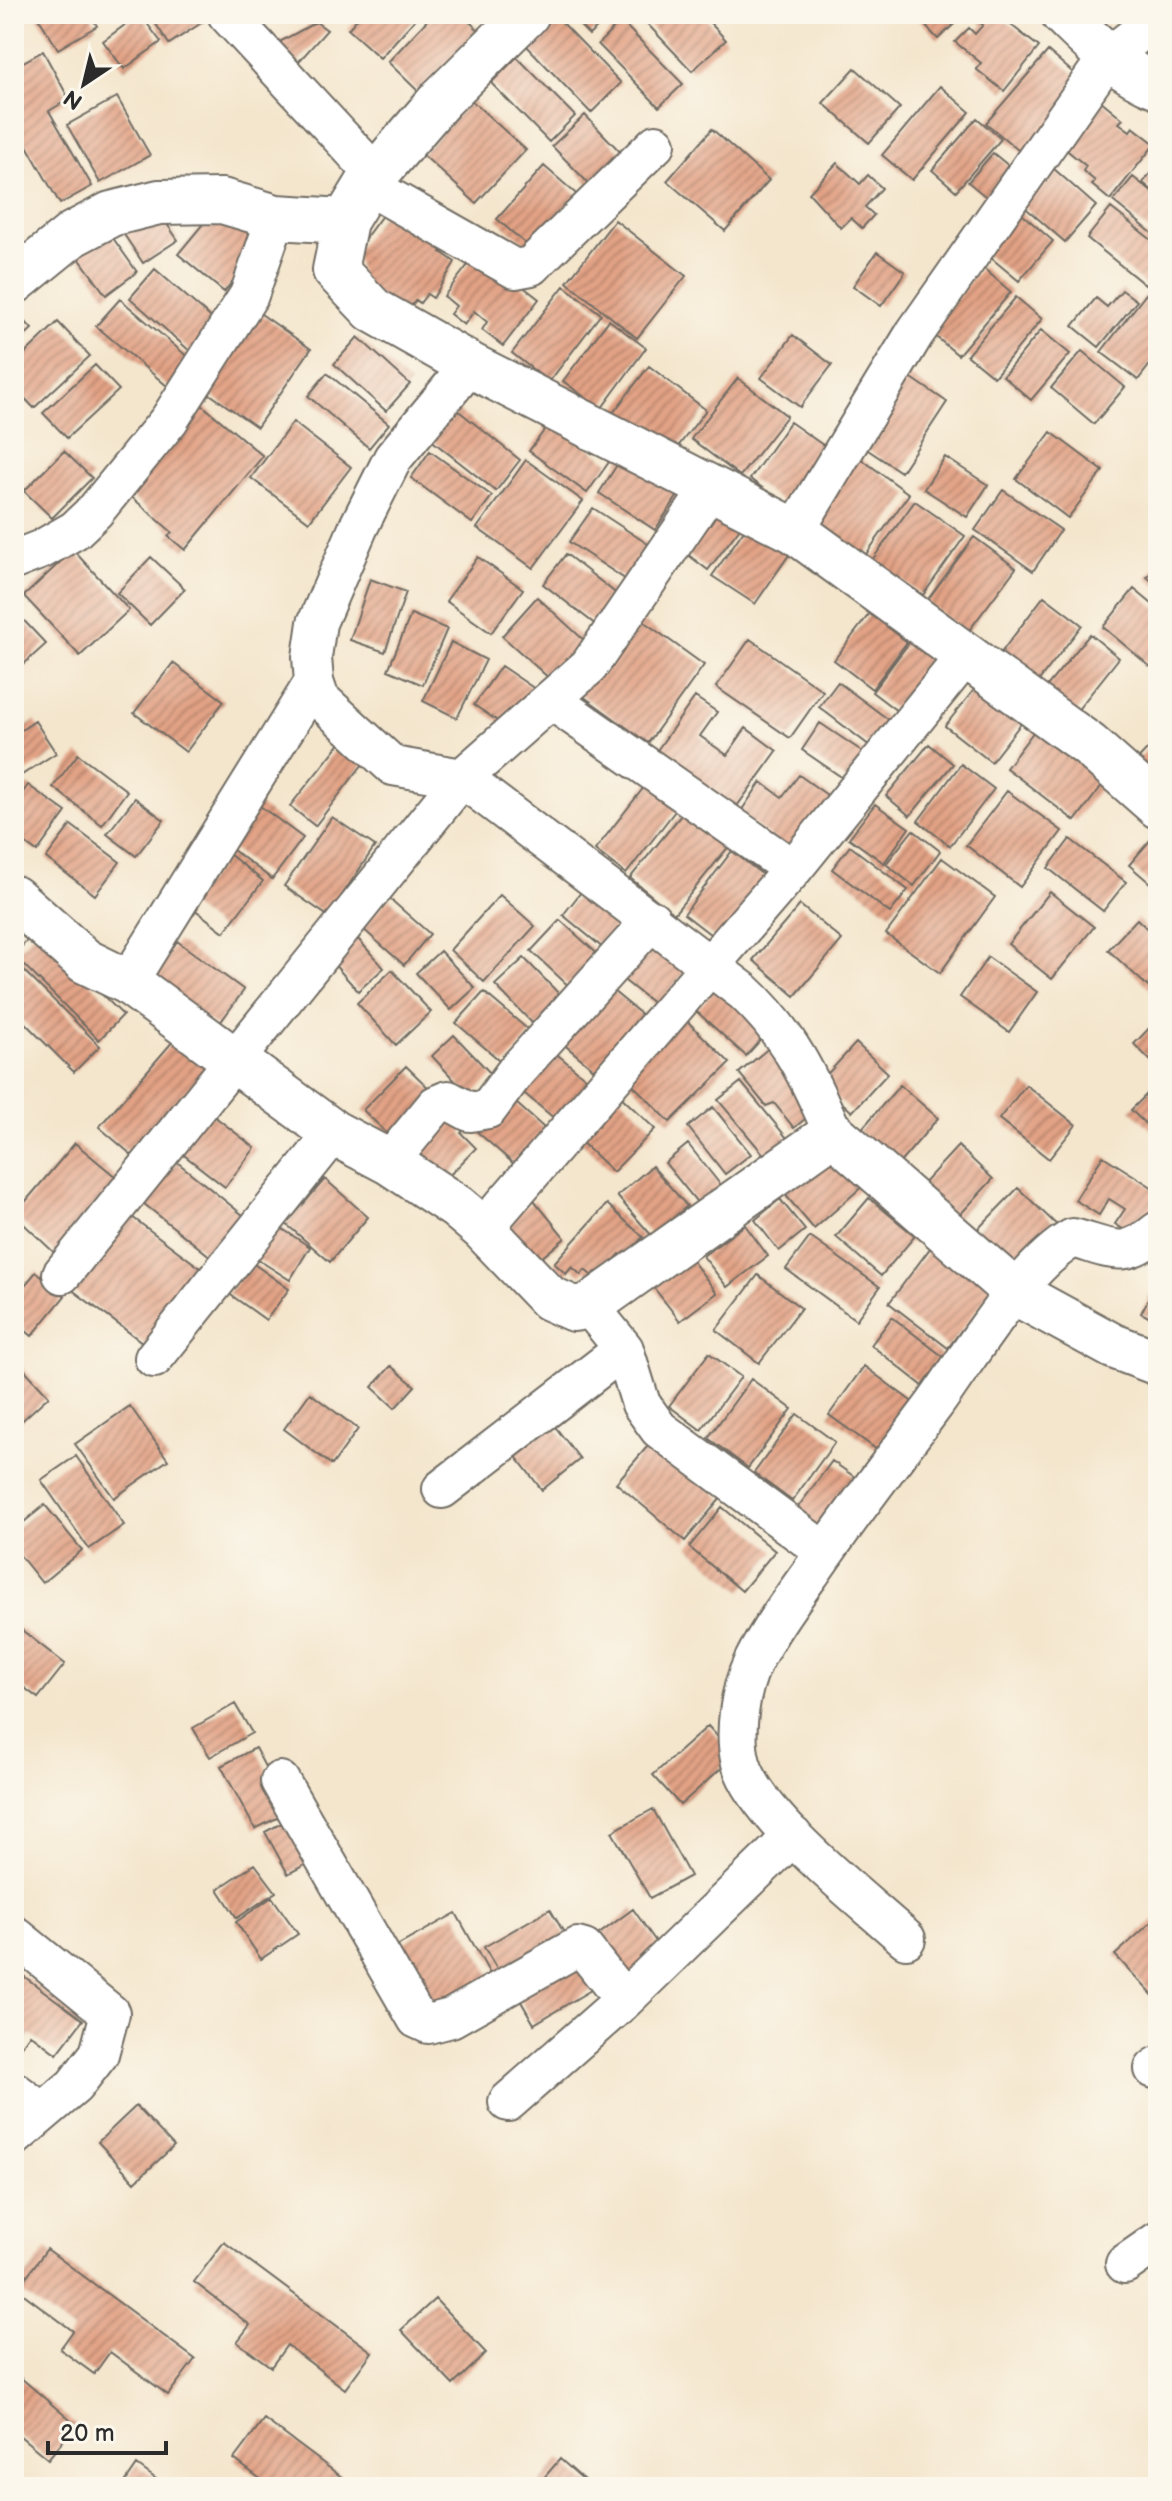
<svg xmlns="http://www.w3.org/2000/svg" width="1172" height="2501" viewBox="0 0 1172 2501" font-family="'Balsamiq Sans',sans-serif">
	<defs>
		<pattern id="building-hatch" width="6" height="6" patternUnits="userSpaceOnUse" patternTransform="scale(2)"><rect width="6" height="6" fill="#e2a285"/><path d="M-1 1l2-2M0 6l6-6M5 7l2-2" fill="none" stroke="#b7846d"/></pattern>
	</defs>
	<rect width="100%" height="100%" fill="#fbf7ec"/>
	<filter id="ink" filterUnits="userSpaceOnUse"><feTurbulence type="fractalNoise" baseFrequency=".0125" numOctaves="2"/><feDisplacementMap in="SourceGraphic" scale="16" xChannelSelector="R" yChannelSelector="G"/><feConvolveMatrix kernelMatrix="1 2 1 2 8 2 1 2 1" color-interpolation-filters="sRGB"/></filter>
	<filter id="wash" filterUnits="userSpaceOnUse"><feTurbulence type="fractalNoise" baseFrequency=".006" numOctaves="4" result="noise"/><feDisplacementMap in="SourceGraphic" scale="32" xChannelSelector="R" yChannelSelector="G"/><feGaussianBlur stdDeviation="1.8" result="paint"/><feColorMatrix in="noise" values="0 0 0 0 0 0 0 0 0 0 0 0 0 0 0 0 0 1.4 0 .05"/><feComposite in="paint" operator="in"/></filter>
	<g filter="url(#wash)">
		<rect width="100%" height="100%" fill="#f4e6cd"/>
		<g id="blocks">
			<!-- building -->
			<path fill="url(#building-hatch)" d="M36 14H90L97 26 58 49Z
				M140 14 161 42 124 69 103 41Z
				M158 14H215L169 44 152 18Z
				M361 14H420L380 58 348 29Z
				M433 14H461L483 34 424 97 388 62Z
				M554 14 621 83 591 113 524 43Z
				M569 14H612L589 35Z
				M638 14H702L726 40 692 71Z
				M920 14H965L938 39 917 17Z
				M978 14H997L1039 47 1004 91 976 69 981 63 955 42 969 28 975 34 983 25 974 18Z
				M621 21 683 84 659 107 598 44Z
				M316 22 327 30 293 68 274 45Z
				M43 51 69 99 49 111 92 186 60 204 14 123V67Z
				M1048 51 1085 83 1024 155 986 123Z
				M517 57 575 116 549 142 491 83Z
				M855 68 900 108 869 143 823 103Z
				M940 86 970 112 912 180 882 155Z
				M117 97 150 155 100 183 67 125Z
				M471 100 526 150 476 203 422 154Z
				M1100 100 1123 119 1119 123 1130 131 1133 127 1155 144 1110 200 1092 185 1095 181 1083 171 1086 166 1063 147Z
				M585 115 628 160 596 191 552 146Z
				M977 118 1001 139 956 191 932 170Z
				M712 129 769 180 725 231 667 181Z
				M993 153 1021 176 997 206 968 182Z
				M837 163 860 184 868 175 882 188 865 207 874 215 862 228 851 218 841 228 809 193Z
				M1158 163V195L1143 183Z
				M544 166 582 199 535 252 497 219Z
				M1053 168 1096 206 1065 242 1021 204Z
				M1133 177 1158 197V238L1113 201Z
				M389 206 444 248 441 252 455 262 433 298 427 294 420 303 416 300 404 315 362 283 355 252Z
				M155 207 178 240 143 263 121 230Z
				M217 207 262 245 224 292 178 254Z
				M1014 207 1053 241 1019 281 979 248Z
				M1111 208 1158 245V268L1145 285 1087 238Z
				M615 220 686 276 637 338 567 282Z
				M108 231 137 272 106 295 76 254Z
				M478 252 539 299 503 346 482 330 487 322 474 311 464 325 450 314 456 306 444 296Z
				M877 252 905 272 881 306 853 286Z
				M982 267 1011 292 958 355 929 331Z
				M155 269 217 323 191 352 130 298Z
				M564 286 601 314 549 382 512 353Z
				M1122 290 1137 301 1099 347 1073 326 1096 298 1107 307Z
				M1146 294 1158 303V354L1138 380 1101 352Z
				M1016 297 1042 319 994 377 967 355Z
				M120 299 196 364 173 391 96 326Z
				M251 307 311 349 257 427 197 385Z
				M14 309 32 329 14 345Z
				M609 320 646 348 601 409 563 381Z
				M58 322 90 356 34 408 14 387V364Z
				M1041 330 1070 354 1031 400 1003 376Z
				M793 335 832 365 800 407 761 378Z
				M358 337 410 384 386 411 334 364Z
				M1082 351 1125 387 1094 424 1051 388Z
				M95 365 119 390 67 438 43 413Z
				M649 366 706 410 670 457 613 413Z
				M903 372 947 402 901 472 856 442Z
				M327 373 389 424 369 448 308 396Z
				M738 378 787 416 740 476 691 439Z
				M202 405 263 456 185 550 168 536 172 532 128 494Z
				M455 408 520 460 496 491 430 439Z
				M552 420 609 462 587 493 529 451Z
				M293 422 351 467 309 522 251 478Z
				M790 422 840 457 799 514 750 479Z
				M1051 432 1103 471 1068 518 1016 479Z
				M64 451 92 478 52 518 24 491Z
				M430 451 492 496 472 523 411 478Z
				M626 451 683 488 655 530 599 493Z
				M856 455 909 494 864 557 811 518Z
				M945 457 988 485 967 517 924 489Z
				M526 460 583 501 533 568 477 528Z
				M1003 490 1061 530 1033 571 975 530Z
				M715 497 746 520 708 570 678 547Z
				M915 501 965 536 923 595 872 560Z
				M593 508 657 550 634 585 569 542Z
				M751 520 793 549 755 604 712 576Z
				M974 537 1016 568 967 633 926 602Z
				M73 550 129 610 80 656 24 596Z
				M566 554 623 599 600 628 543 584Z
				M151 557 185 589 150 625 117 593Z
				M478 557 523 589 491 633 446 601Z
				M1158 565V587L1147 577Z
				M370 579 406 592 385 652 350 640Z
				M1134 589 1158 609V673L1103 627Z
				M1044 596 1082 625 1037 683 1000 654Z
				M537 597 586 642 551 680 502 636Z
				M14 610 46 644 14 673Z
				M632 613 704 665 648 743 576 691Z
				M870 613 907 642 872 689 834 660Z
				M411 614 447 629 423 685 388 670Z
				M1090 634 1119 658 1072 717 1042 692Z
				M750 639 823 691 790 738 716 687Z
				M912 639 945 664 905 717 872 692Z
				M451 642 486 660 457 718 423 701Z
				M173 663 224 701 186 752 134 713Z
				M501 666 541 693 514 732 474 705Z
				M981 681 1026 717 991 762 945 726Z
				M838 682 893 723 874 749 819 707Z
				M695 697 717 712 700 736 727 755 746 728 777 751 732 813 653 756Z
				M35 721 56 753 17 778 14 773V735Z
				M1041 722 1110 775 1075 821 1006 768Z
				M820 723 875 760 856 787 802 750Z
				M1158 738V790L1132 766Z
				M342 741 366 760 315 826 290 806Z
				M929 744 953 764 910 816 886 796Z
				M78 754 127 791 102 825 53 787Z
				M961 764 994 789 950 846 918 821Z
				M799 775 834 800 795 854 739 814 761 782 782 797Z
				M652 777 682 802 626 874 595 850Z
				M28 785 66 812 37 852 14 835V805Z
				M1007 791 1062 831 1020 887 966 845Z
				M135 798 164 820 136 856 107 834Z
				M252 800 303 838 272 879 221 841Z
				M690 804 734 840 674 914 630 878Z
				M875 804 909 828 884 863 849 838Z
				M332 817 375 846 328 916 284 886Z
				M71 825 120 862 95 895 46 858Z
				M913 830 940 851 914 886 886 864Z
				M1158 831V890L1129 865Z
				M1070 839 1126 882 1103 911 1048 868Z
				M850 846 908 890 890 913 832 869Z
				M732 851 771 881 723 944 684 914Z
				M229 854 263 881 224 932 189 905Z
				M942 858 995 897 940 973 886 934Z
				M589 882 635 921 609 953 563 915Z
				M1050 892 1094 927 1052 979 1008 944Z
				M500 895 535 926 484 982 450 950Z
				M389 898 430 934 404 965 362 928Z
				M800 905 842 940 795 996 753 960Z
				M1137 919 1158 939V996L1108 950Z
				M560 920 602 958 573 990 531 951Z
				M36 930 123 1015 99 1040 14 955Z
				M651 938 688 967 658 1007 620 977Z
				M358 939 384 968 358 991 332 962Z
				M177 941 244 990 217 1027 151 977Z
				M440 951 475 988 451 1010 416 973Z
				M988 957 1037 992 1009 1032 960 997Z
				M524 958 568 1003 540 1031 495 985Z
				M14 961 100 1046 74 1072 14 1012Z
				M392 970 431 1012 396 1045 357 1003Z
				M722 981 772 1027 746 1056 696 1011Z
				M607 986 647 1019 601 1075 561 1042Z
				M484 992 532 1033 505 1065 456 1023Z
				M681 1015 730 1063 670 1122 622 1074Z
				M1158 1019V1068L1134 1044Z
				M454 1035 493 1076 470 1097 432 1056Z
				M174 1040 207 1069 133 1156 99 1127Z
				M777 1041 811 1114 794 1128 774 1103 766 1106 739 1073Z
				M856 1043 888 1073 852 1112 820 1082Z
				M552 1050 594 1085 561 1124 519 1089Z
				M406 1066 437 1096 394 1140 363 1110Z
				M741 1082 787 1138 765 1156 718 1100Z
				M1158 1083V1136L1131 1110Z
				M900 1085 938 1118 898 1165 859 1132Z
				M1026 1085 1076 1125 1049 1159 999 1119Z
				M616 1092 655 1129 613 1172 574 1135Z
				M506 1094 552 1135 522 1171 475 1130Z
				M713 1107 751 1154 725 1174 688 1127Z
				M205 1109 255 1148 225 1187 175 1148Z
				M446 1110 465 1129 461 1133 476 1148 443 1182 408 1150Z
				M75 1143 123 1183 60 1258 14 1215Z
				M688 1144 723 1188 700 1206 665 1163Z
				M958 1146 993 1179 956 1219 921 1186Z
				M832 1150 864 1185 814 1229 783 1192Z
				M1103 1156 1158 1191V1205L1137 1238 1115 1224 1125 1209 1109 1199 1099 1215 1075 1200Z
				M177 1162 244 1216 211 1257 143 1203Z
				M652 1166 687 1206 652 1236 617 1196Z
				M325 1179 368 1217 330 1262 286 1224Z
				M1018 1188 1063 1231 1018 1277 974 1233Z
				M869 1198 915 1236 881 1276 836 1237Z
				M780 1199 805 1230 779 1251 755 1220Z
				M534 1200 565 1238 534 1264 503 1226Z
				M607 1204 643 1237 624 1257 620 1254 599 1276 596 1272 592 1276 585 1270 581 1275 572 1267 566 1274 554 1263Z
				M128 1214 203 1270 146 1345 71 1289Z
				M745 1225 768 1256 727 1287 703 1256Z
				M278 1226 310 1247 290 1280 257 1259Z
				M810 1237 880 1287 856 1320 786 1269Z
				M934 1243 993 1288 948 1348 889 1303Z
				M691 1259 717 1293 680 1321 654 1288Z
				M251 1262 289 1289 266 1320 228 1293Z
				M36 1272 65 1296 32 1336 14 1321V1298Z
				M758 1275 801 1308 759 1363 716 1330Z
				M1158 1281V1322L1141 1313Z
				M892 1317 950 1362 928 1390 871 1345Z
				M709 1353 741 1377 701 1430 669 1406Z
				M391 1366 415 1386 395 1408 372 1387Z
				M864 1366 915 1404 880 1452 829 1415Z
				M22 1367 49 1396 14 1428V1374Z
				M751 1379 792 1409 748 1468 708 1438Z
				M310 1393 358 1429 332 1465 284 1429Z
				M130 1406 168 1460 114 1498 75 1444Z
				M797 1414 835 1442 792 1501 754 1473Z
				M550 1420 580 1459 542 1490 511 1450Z
				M653 1440 721 1498 685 1541 616 1483Z
				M76 1456 124 1525 89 1549 41 1480Z
				M832 1461 866 1485 823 1542 790 1518Z
				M45 1505 82 1550 42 1583 14 1548V1530Z
				M722 1507 775 1551 742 1591 689 1547Z
				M14 1624 65 1664 38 1698 14 1680Z
				M235 1704 252 1733 210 1757 193 1728Z
				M708 1726 735 1756 680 1805 653 1775Z
				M255 1748 289 1812 255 1829 221 1766Z
				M653 1809 690 1876 650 1898 612 1832Z
				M293 1817 316 1859 288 1874 265 1832Z
				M255 1864 276 1892 237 1918 218 1889Z
				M272 1897 298 1934 261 1959 236 1922Z
				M550 1909 570 1943 504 1981 484 1947Z
				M633 1909 664 1953 618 1985 587 1943Z
				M456 1913 495 1983 428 2019 390 1950Z
				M1158 1916V1953L1153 1958 1158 1963V2001L1115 1955Z
				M577 1954 596 1987 534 2024 515 1991Z
				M14 1969 83 2020 57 2054 30 2034 17 2052 14 2050Z
				M136 2106 174 2146 135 2182 98 2142Z
				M224 2242 372 2352 345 2389 287 2345 271 2367 237 2342 250 2325 194 2282Z
				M47 2249 195 2359 168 2395 110 2352 94 2374 60 2349 73 2331 17 2289Z
				M435 2299 486 2353 453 2385 401 2330Z
				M14 2372 76 2425 48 2459 14 2431Z
				M264 2419 355 2487H271L234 2459Z
				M560 2459 592 2487H536Z
				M137 2465 167 2487H122Z"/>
		</g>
	</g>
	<g filter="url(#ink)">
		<use href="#blocks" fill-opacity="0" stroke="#716c64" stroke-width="2"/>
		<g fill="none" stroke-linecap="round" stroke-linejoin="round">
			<!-- minor casing -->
			<g stroke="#716c64" stroke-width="42">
				<path id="minor" d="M227 14 375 174
					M367 185 515 269 531 266 656 144
					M470 365 393 458 359 526 317 623 312 657 314 682 320 699 393 766 462 778 744 992C789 1034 809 1077 833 1133
					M795 531 915 333 1108 57 1158 18
					M14 560 42 549 75 530 95 511 169 420 249 295 276 217
					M551 700 793 869
					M128 982 314 682
					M389 1162 436 1105 448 1100 470 1112 488 1109 516 1071 652 920
					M483 1229 793 869 967 654
					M62 1274 462 778 589 666 712 486
					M589 1306 624 1349 641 1404 659 1429 825 1552
					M154 1358 334 1133
					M442 1489 624 1349
					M280 1781 417 2019 428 2024 451 2018 577 1947 584 1949 624 2000
					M14 1935 110 2013 99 2054 74 2086 14 2137
					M906 1939C862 1899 757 1818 741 1763 733 1734 740 1689 753 1662 769 1630 791 1600 812 1571 851 1514 893 1460 934 1405 968 1358 1024 1265 1073 1238 1113 1249 1123 1260 1158 1231
					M1154 2069 1158 2066
					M14 2091 42 2112
					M508 2102 624 2000 793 1836
					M1125 2264 1158 2241"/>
			</g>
			<!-- tertiary casing -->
			<g stroke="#716c64" stroke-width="48">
				<path id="tertiary" d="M527 14 441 99 367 185 345 221 335 270 373 310 470 365 795 531 1089 745 1158 806
					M1063 14C1092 42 1119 71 1158 86
					M14 282 73 234 111 214 159 202 222 201 276 217 345 221
					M14 898 85 961 128 982 334 1133 389 1162 457 1207 483 1229 549 1298 574 1309 589 1306 833 1133 1016 1293 1113 1346 1158 1363"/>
			</g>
			<!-- minor -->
			<use href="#minor" stroke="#fff" stroke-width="38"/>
			<!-- tertiary -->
			<use href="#tertiary" stroke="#fff" stroke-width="44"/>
		</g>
	</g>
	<!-- margin -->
	<rect width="1172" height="2501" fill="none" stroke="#fbf7ec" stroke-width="48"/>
	<!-- north arrow -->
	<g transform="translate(84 84) rotate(215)" stroke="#fbf7ec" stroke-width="6" paint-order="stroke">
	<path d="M0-6L14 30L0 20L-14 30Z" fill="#2b2b2b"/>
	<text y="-12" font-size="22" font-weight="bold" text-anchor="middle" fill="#2b2b2b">N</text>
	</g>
	<!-- scale -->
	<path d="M48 2441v12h118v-12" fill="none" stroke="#2b2b2b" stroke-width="4"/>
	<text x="60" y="2441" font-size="24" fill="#2b2b2b" stroke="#fbf7ec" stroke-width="6" paint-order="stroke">20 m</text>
</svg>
